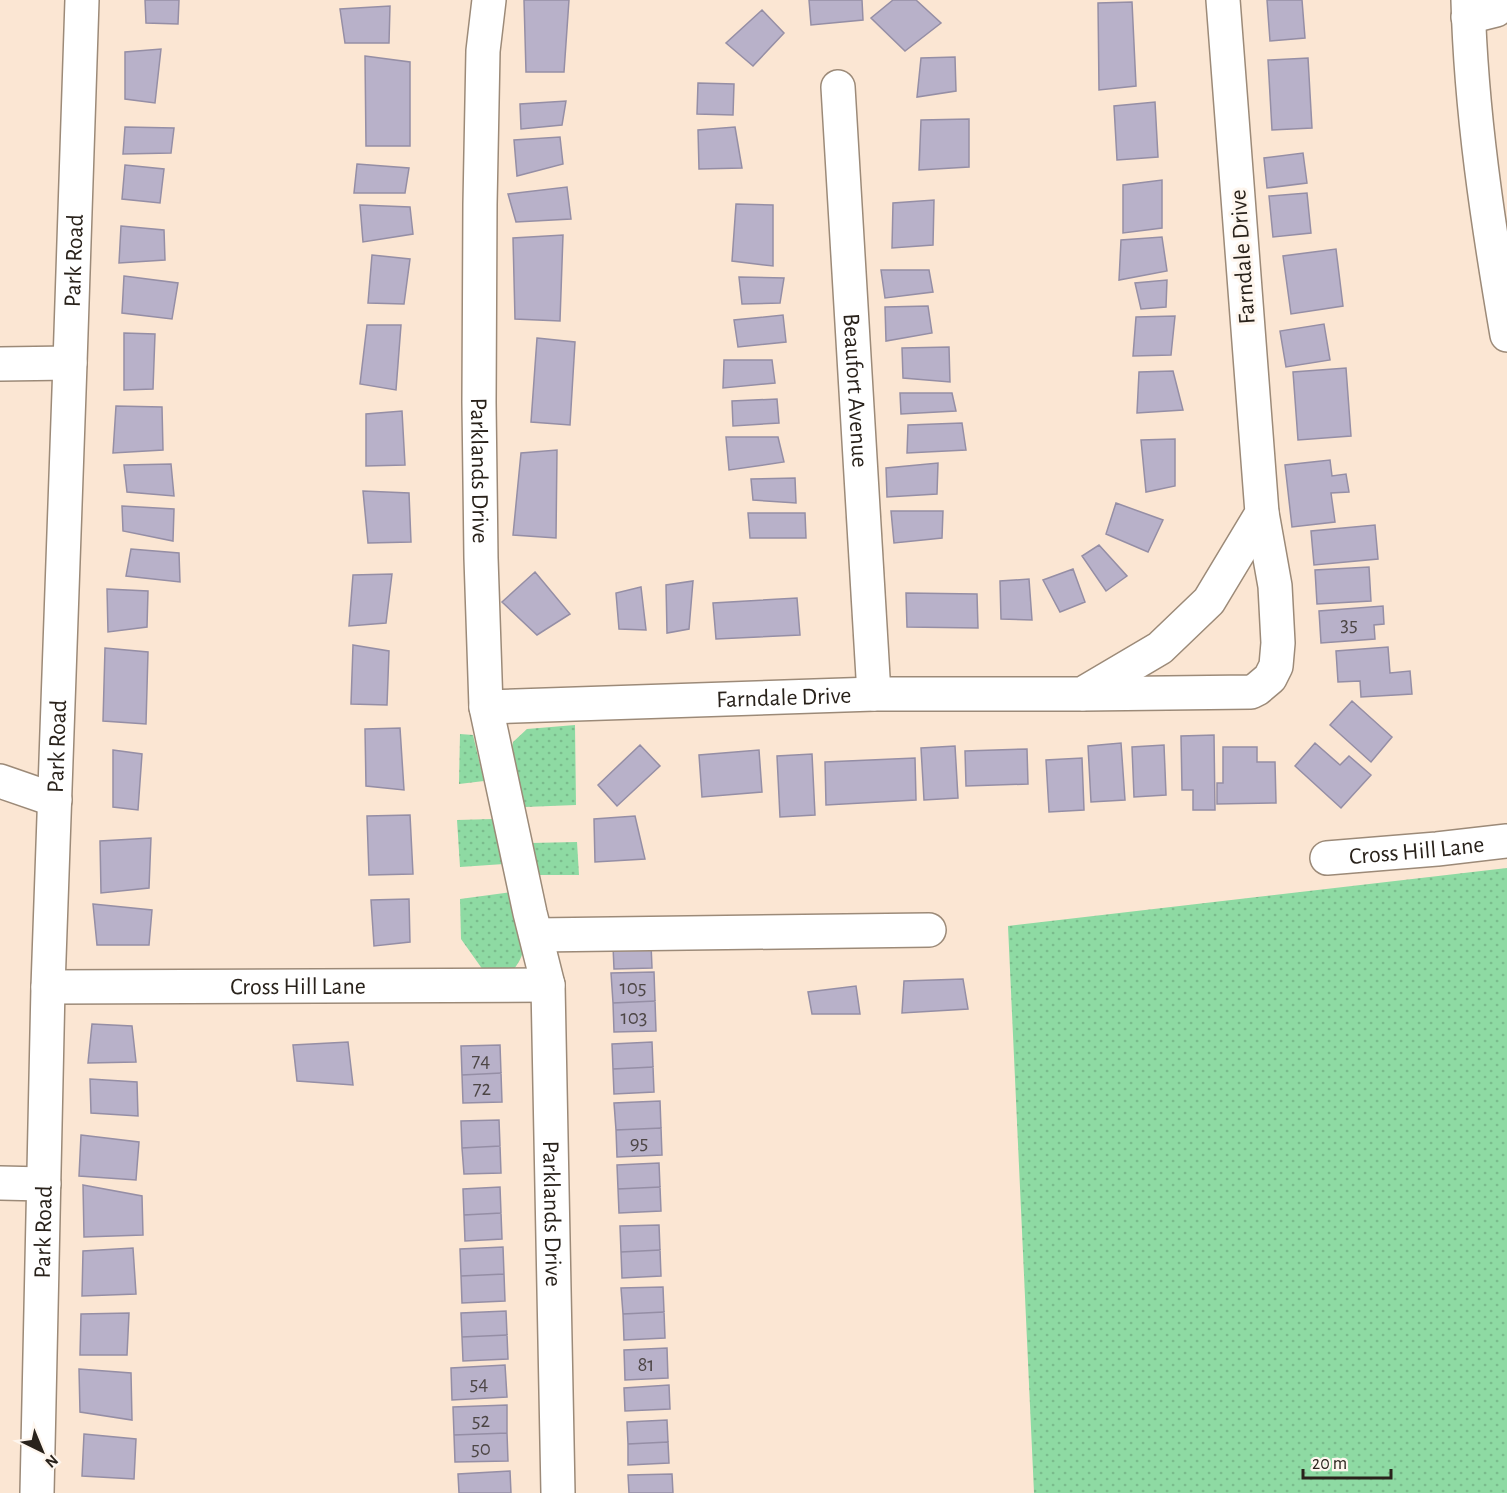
<svg xmlns="http://www.w3.org/2000/svg" width="1507" height="1493" viewBox="0 0 1507 1493" font-family="'Alegreya Sans',sans-serif">
	<defs>
		<pattern id="grass-dots" width="8" height="8" patternUnits="userSpaceOnUse" patternTransform="scale(1.5)"><rect width="8" height="8" fill="#8edaa3"/><path d="M2 2h.1M6 6h.1" fill="none" stroke="#7abb8c" stroke-width="1.8" stroke-linecap="round"/></pattern>
	</defs>
	<rect width="100%" height="100%" fill="#fbe6d3"/>
	<!-- grass -->
	<path fill="url(#grass-dots)" d="M575 725 576 805 525 807 517 800 510 759 513 742 527 729Z
		M460 734 473 735 484 781 459 784Z
		M493 819 504 864 460 867 457 820Z
		M577 842 579 875H538L530 843Z
		M1507 868V1493H1034L1008 926Z
		M511 892C514 904 525 936 524 946 523 956 518 965 511 972L483 970 461 939 460 899Z"/>
	<!-- building -->
	<path fill="#b8b1c9" stroke="#958ea5" stroke-width="1.5" d="M145 0H179L178 24 146 23Z
		M524 0H569L564 72H526Z
		M809 0H862L863 20 811 25Z
		M893 0H916L941 23 905 51 871 18Z
		M1267 0H1302L1305 38 1270 41Z
		M1132 2 1136 86 1099 90 1098 3Z
		M390 6 389 43H345L340 9Z
		M762 10 784 33 753 66 726 43Z
		M161 49 155 103 125 99V52Z
		M365 56 410 62V146H366Z
		M955 57 956 91 917 97 921 58Z
		M1308 58 1312 128 1272 130 1268 60Z
		M698 83 734 84 733 115 697 114Z
		M566 101 562 125 521 129 520 104Z
		M1155 102 1158 157 1117 160 1114 106Z
		M969 119V167L919 170 921 120Z
		M125 127 174 128 171 153 123 154Z
		M735 127 742 168 699 169 698 130Z
		M560 137 563 164 517 176 514 140Z
		M1303 153 1307 183 1267 188 1264 158Z
		M357 164 409 168 405 193H354Z
		M125 165 164 169 160 203 122 199Z
		M1162 180V228L1123 233V185Z
		M567 187 571 219 516 222 508 194Z
		M1307 193 1311 233 1273 237 1269 196Z
		M934 200 933 245 892 248 893 203Z
		M736 204 773 205V266L732 261Z
		M360 205 410 207 413 234 363 242Z
		M121 226 164 230 165 260 119 263Z
		M563 235 560 321 515 319 513 238Z
		M1162 237 1167 271 1119 280 1121 240Z
		M1336 249 1343 306 1291 314 1283 256Z
		M372 255 410 259 404 304 368 303Z
		M881 270H929L933 292 885 298Z
		M124 276 178 283 172 319 122 313Z
		M739 277 784 278 780 303 742 304Z
		M1167 280 1166 307 1141 309 1135 283Z
		M928 306 932 333 886 341 885 307Z
		M783 315 786 342 738 347 734 320Z
		M1175 316 1171 355 1133 356 1136 317Z
		M1324 324 1330 360 1286 367 1280 331Z
		M367 325H401L396 390 360 384Z
		M124 333 155 334 153 389 124 390Z
		M537 338 575 342 570 425 531 422Z
		M949 347 950 382 903 378 902 348Z
		M724 360H772L775 383 723 388Z
		M1346 368 1351 436 1298 440 1293 372Z
		M1173 371 1183 410 1137 413 1139 372Z
		M900 393H952L956 411 901 414Z
		M777 399 779 423 733 426 732 401Z
		M116 406 162 407 163 450 113 453Z
		M402 411 405 465 366 466V414Z
		M962 423 966 450 907 453 908 425Z
		M726 437H778L784 462 729 470Z
		M1175 439V486L1146 492 1141 440Z
		M557 450 556 538 513 535 521 453Z
		M1330 460 1332 476 1346 474 1349 492 1331 493 1335 522 1292 527 1285 465Z
		M938 463 937 494 887 497 886 468Z
		M171 464 174 496 127 492 124 465Z
		M795 478 796 503 753 500 751 479Z
		M363 491 409 493 411 542 368 543Z
		M1116 503 1163 520 1148 552 1106 534Z
		M122 506 174 509 173 541 123 531Z
		M891 511H943L942 538 894 543Z
		M748 513H805L806 538H750Z
		M1375 525 1378 559 1314 565 1311 531Z
		M1099 545 1127 576 1106 591 1082 556Z
		M131 549 179 553 180 582 126 576Z
		M1369 567 1371 601 1317 604 1315 570Z
		M1073 569 1085 602 1060 612 1043 580Z
		M535 572 570 614 537 635 502 602Z
		M392 574 386 623 349 626 353 575Z
		M1029 579 1032 620 1001 619 1000 581Z
		M693 581 689 629 667 633 666 585Z
		M641 587 646 630 619 629 616 593Z
		M107 589 148 591 147 627 108 632Z
		M906 593 977 594 978 628 907 627Z
		M797 598 800 635 716 639 713 603Z
		M1383 606 1384 624 1374 625 1375 639 1321 643 1319 611Z
		M353 645 389 651 387 705 351 704Z
		M1388 647 1390 673 1410 671 1412 694 1361 697 1360 681 1338 682 1336 651Z
		M105 648 148 652 146 724 103 721Z
		M1352 701 1392 737 1371 762 1330 725Z
		M400 728 404 790 366 786 365 729Z
		M1214 735 1215 810H1193V790H1182L1181 736Z
		M1121 743 1125 800 1091 802 1088 746Z
		M1315 743 1340 765 1349 756 1371 775 1341 808 1295 766Z
		M640 745 660 766 617 806 598 785Z
		M1164 745 1166 795 1134 797 1132 747Z
		M955 746 958 798 924 800 921 748Z
		M1223 747H1257V762H1275L1276 803 1217 804V783H1223Z
		M1027 749 1028 784 966 786 965 751Z
		M113 750 142 754 138 810 113 807Z
		M759 750 762 792 702 797 699 755Z
		M812 754 815 815 780 817 777 756Z
		M915 758 916 800 826 805 825 762Z
		M1082 758 1084 810 1049 812 1046 760Z
		M410 815 413 874 369 875 367 816Z
		M635 816 645 859 595 862 594 819Z
		M151 838 149 888 101 893 100 841Z
		M409 899 410 942 374 946 371 900Z
		M93 904 152 910 149 945H97Z
		M651 944 652 968 614 969 613 946Z
		M654 972 655 1001 613 1003 611 973Z
		M963 979 968 1009 902 1013 904 981Z
		M856 986 860 1014H812L808 992Z
		M655 1001 656 1031 614 1032 613 1003Z
		M92 1024 132 1026 136 1062 88 1063Z
		M348 1042 353 1085 297 1081 293 1045Z
		M652 1042 653 1067 613 1069 612 1044Z
		M500 1045 501 1073 462 1075 461 1046Z
		M653 1067 654 1092 614 1094 613 1069Z
		M501 1073 502 1102 463 1103 462 1075Z
		M90 1079 137 1082 138 1116 91 1113Z
		M660 1101 661 1128 616 1130 614 1103Z
		M499 1120 500 1146 462 1148 461 1121Z
		M661 1128 662 1155 617 1157 616 1130Z
		M81 1135 139 1142 136 1180 79 1176Z
		M500 1146 501 1173 464 1174 462 1148Z
		M659 1163 660 1187 618 1189 617 1165Z
		M83 1185 142 1196 143 1235 84 1237Z
		M500 1187 501 1213 464 1215 463 1189Z
		M660 1187 661 1211 619 1213 618 1189Z
		M501 1213 502 1239 465 1241 464 1215Z
		M659 1225 660 1250 621 1252 620 1226Z
		M503 1247 504 1274 461 1276 460 1249Z
		M133 1248 136 1294 82 1296 83 1251Z
		M660 1250 661 1276 622 1278 621 1252Z
		M504 1274 505 1301 462 1303 461 1276Z
		M663 1287 664 1312 623 1314 621 1288Z
		M506 1311 507 1335 462 1337 461 1313Z
		M664 1312 665 1338 624 1340 623 1314Z
		M129 1313 127 1355H80L81 1314Z
		M507 1335 508 1359 463 1361 462 1337Z
		M667 1348 668 1378 625 1380 624 1350Z
		M505 1365 507 1397 452 1400 451 1368Z
		M79 1369 131 1373 132 1420 80 1412Z
		M669 1385 670 1409 625 1411 624 1388Z
		M507 1405V1433L454 1435 453 1407Z
		M667 1420 668 1442 628 1444 627 1422Z
		M507 1433 508 1461 455 1462 454 1435Z
		M84 1434 136 1439 134 1479 82 1476Z
		M668 1442 669 1463 628 1465V1444Z
		M510 1471 511 1493H459L458 1474Z
		M672 1474 673 1493H629L628 1475Z"/>
	<g fill="none" stroke-linecap="round" stroke-linejoin="round">
		<!-- minor casing -->
		<g stroke="#9c8a78" stroke-width="36">
			<g id="minor">
				<path id="s1" d="M489 0 483 51 480 204 479 402 481 558 486 707 530 913 548 985 558 1493"/>
				<path d="M1468 0C1471 113 1488 224 1507 335"/>
				<path d="M1468 17 1496 10"/>
				<path id="s2" d="M838 87 874 694"/>
				<path d="M0 364 70 363"/>
				<path d="M1084 694 1251 692 1257 689 1270 678 1276 666 1278 643 1275 586 1262 513"/>
				<path id="s3" d="M486 707 874 694H1082L1160 648 1209 601 1262 513 1223 0"/>
				<path d="M0 781 55 800"/>
				<path id="s4" d="M1327 858 1437 849 1507 841"/>
				<path d="M536 935 929 930"/>
				<path id="s5" d="M48 987 548 985"/>
				<path d="M0 1183 44 1184"/>
				<path id="s6" d="M37 1493 48 987 70 363 82 0"/>
			</g>
		</g>
		<!-- minor -->
		<use href="#minor" stroke="#fff" stroke-width="33"/>
	</g>
	<g text-anchor="middle" stroke-width="6" stroke-linejoin="round" paint-order="stroke">
		<!-- number labels -->
		<g font-size="21" fill="#4d4646">
			<text x="1349" y="631">35</text>
			<text x="633" y="994">105</text>
			<text x="634" y="1024">103</text>
			<text x="481" y="1067">74</text>
			<text x="482" y="1095">72</text>
			<text x="639" y="1149">95</text>
			<text x="646" y="1371">81</text>
			<text x="479" y="1390">54</text>
			<text x="481" y="1427">52</text>
			<text x="481" y="1455">50</text>
		</g>
		<!-- street labels -->
		<g font-size="24" fill="#29221b" stroke="#fef6ee">
			<text transform="translate(1242 257) rotate(-94)" y="8">Farndale Drive</text>
			<text dy="8" stroke="none"><textPath href="#s6" startOffset="1233">Park Road</textPath></text>
			<text dy="8" stroke="none"><textPath href="#s2" startOffset="304">Beaufort Avenue</textPath></text>
			<text dy="8" stroke="none"><textPath href="#s1" startOffset="471">Parklands Drive</textPath></text>
			<text dy="8" stroke="none"><textPath href="#s3" startOffset="298">Farndale Drive</textPath></text>
			<text dy="8" stroke="none"><textPath href="#s6" startOffset="747">Park Road</textPath></text>
			<text dy="8" stroke="none"><textPath href="#s4" startOffset="90">Cross Hill Lane</textPath></text>
			<text dy="8" stroke="none"><textPath href="#s5" startOffset="250">Cross Hill Lane</textPath></text>
			<text dy="8" stroke="none"><textPath href="#s1" startOffset="1221">Parklands Drive</textPath></text>
			<text dy="8" stroke="none"><textPath href="#s6" startOffset="261">Park Road</textPath></text>
		</g>
	</g>
	<!-- north arrow -->
	<g transform="translate(42 1451) rotate(137)" stroke="#fef6ee" stroke-width="4.5" paint-order="stroke">
	<path d="M0-4.5L10 22L0 15L-10 22Z" fill="#29221b"/>
	<text y="-9" font-size="16" font-weight="bold" text-anchor="middle" fill="#29221b">N</text>
	</g>
	<!-- scale -->
	<path d="M1303 1469v9h88v-9" fill="none" stroke="#29221b" stroke-width="3"/>
	<text x="1312" y="1469" font-size="18" fill="#29221b" stroke="#fef6ee" stroke-width="4.5" paint-order="stroke">20 m</text>
</svg>
